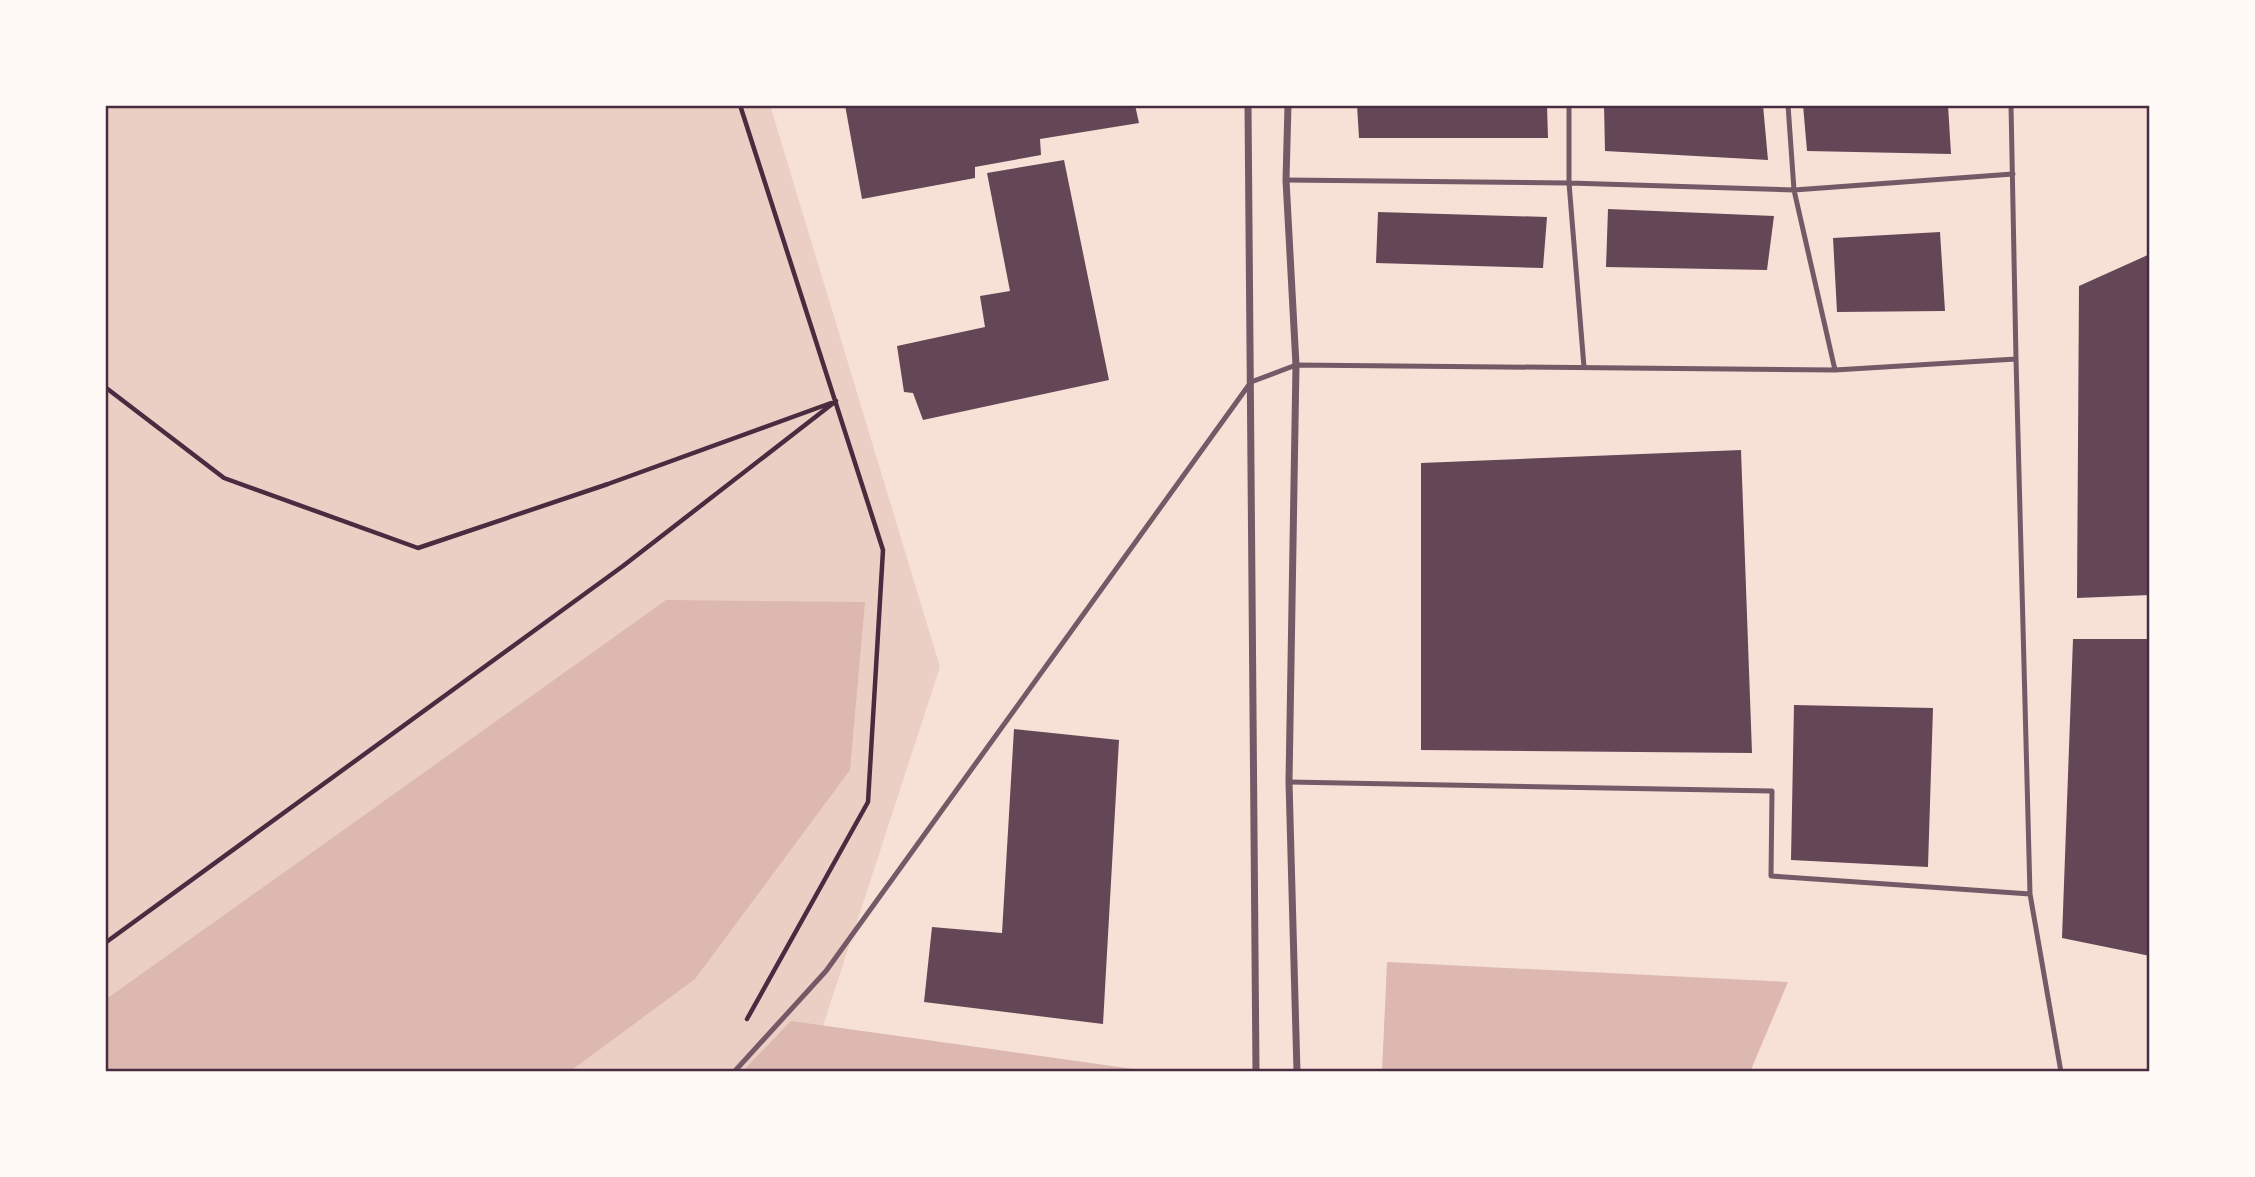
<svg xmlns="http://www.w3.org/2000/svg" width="2255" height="1177" viewBox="0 0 2255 1177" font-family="Commissioner,sans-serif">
	<rect width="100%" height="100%" fill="#f7e1d7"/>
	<!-- green -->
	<path fill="#ebcfc5" d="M105 105H770L940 667 808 1072H105Z"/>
	<!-- water -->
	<path fill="#dcb8b0" d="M666 600 865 602 850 770 695 979 569 1072H105V1000Z
		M1387 962 1788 982 1750 1072H1382Z
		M791 1021 1140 1070V1072H742Z"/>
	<!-- building -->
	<path fill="#644757" d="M845 105H1135L1139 123 1040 139 1041 155 975 167V178L862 199Z
		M1357 105H1547L1548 138H1359Z
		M1604 105H1763L1768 160 1605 151Z
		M1803 105H1948L1951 154 1807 151Z
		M1064 160 1109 380 923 420 913 393 904 392 897 346 985 327 980 296 1010 291 987 173Z
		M1608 209 1774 216 1767 270 1606 267Z
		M1378 212 1547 217 1543 268 1376 263Z
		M1940 232 1945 311 1837 312 1833 238Z
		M2150 254V595L2077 598 2079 286Z
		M1741 450 1752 753 1421 750V463Z
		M2073 639H2150V956L2062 938Z
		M1794 705 1933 708 1928 867 1791 860Z
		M1014 729 1119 740 1103 1024 924 1002 932 927 1002 933Z"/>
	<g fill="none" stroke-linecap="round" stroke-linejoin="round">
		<!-- path -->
		<path stroke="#4a2c40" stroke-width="4.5" d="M740 105 883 550 868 802 747 1019
			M105 387 224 478 418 548 608 484 831 403
			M105 943 623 566 836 401"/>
		<!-- service -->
		<path stroke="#755966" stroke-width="5" d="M1569 105V183L1584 367
			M1788 105 1794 190 1835 370
			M1286 180 1569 183 1794 190 2013 174
			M2016 359 2030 894 2061 1072
			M1289 782 1772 791 1771 876 2030 894
			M734 1072 826 971 1251 382 1296 365 1835 370 2016 359 2011 105"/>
		<!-- minor -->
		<path stroke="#755966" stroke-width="7" d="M1248 105 1256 1072
			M1288 105 1286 180 1296 365 1289 782 1297 1072"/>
	</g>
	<!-- border -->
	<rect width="2255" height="1177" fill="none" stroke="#fffaf5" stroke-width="214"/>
	<rect x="107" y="107" width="2041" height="963" fill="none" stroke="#4a2c40" stroke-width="2.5"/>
</svg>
